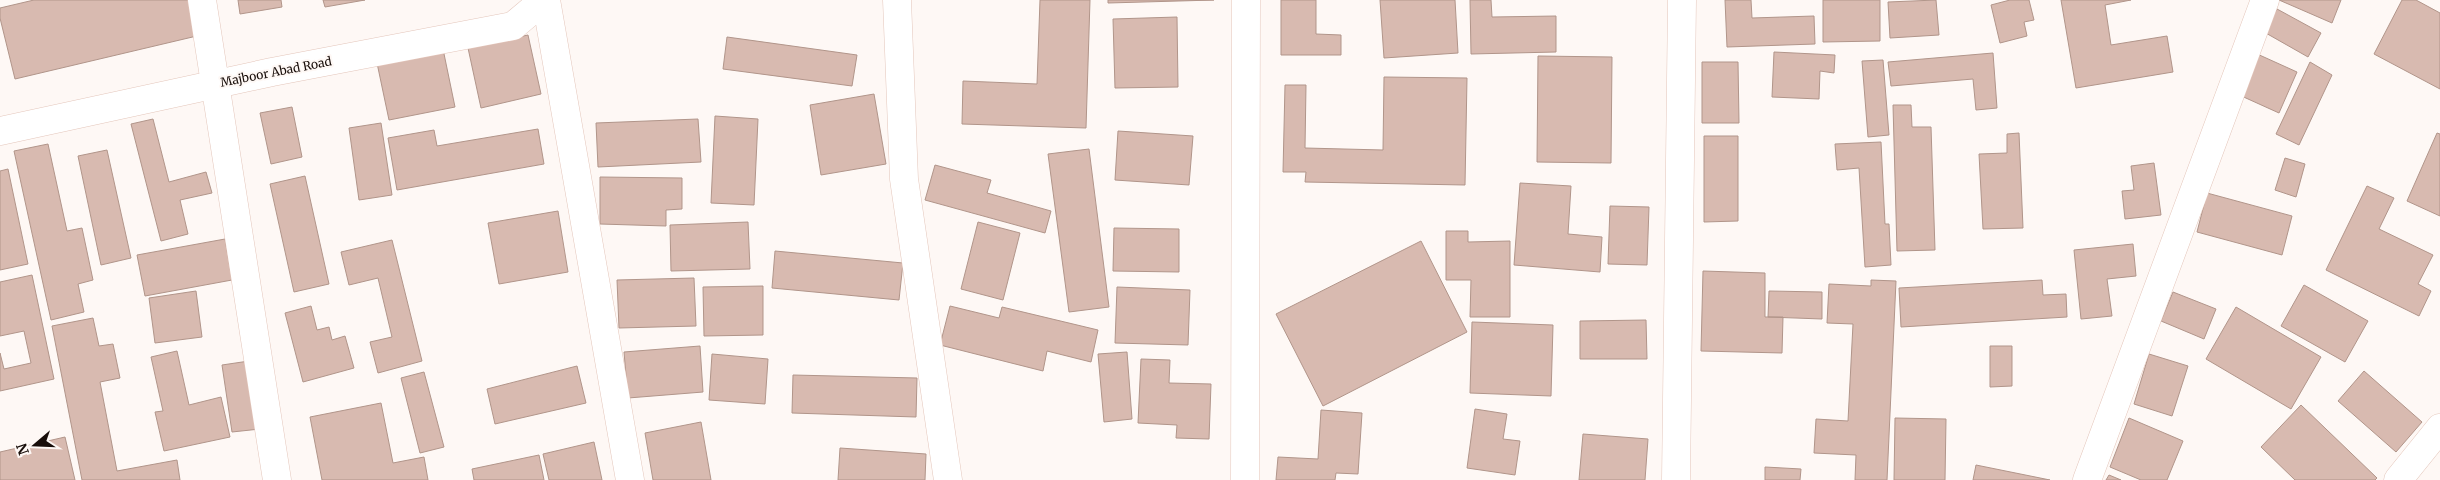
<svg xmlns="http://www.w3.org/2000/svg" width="2440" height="480" viewBox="0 0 2440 480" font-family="Merriweather,serif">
	<rect width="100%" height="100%" fill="#fef8f5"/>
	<!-- building -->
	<path fill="#d8bab0" stroke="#b1958a" d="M34 0H192L201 35 15 79 0 18V8Z
		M238 0H281L282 7 240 14Z
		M323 0H365L325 7Z
		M1040 0H1090L1086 128 962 124 963 81 1037 84Z
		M1108 0H1214L1108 3Z
		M1281 0H1316V34L1341 35V55H1281Z
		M1380 0H1455L1458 53 1384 58Z
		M1470 0H1491L1492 17 1556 16V52L1471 54Z
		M1725 0H1751L1752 18 1814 16 1815 44 1727 47Z
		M1823 0H1880V41L1823 42Z
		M1936 0 1939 35 1890 38 1888 2Z
		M2010 0H2029L2034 20 2024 22 2027 36 2000 43 1991 5Z
		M2061 0H2131L2105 5 2111 45 2167 36 2173 72 2076 88Z
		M2279 0H2341L2332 23Z
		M2402 0H2416L2440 13V89L2374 54Z
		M2277 9 2321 33 2308 57 2264 32Z
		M1177 17 1178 87 1115 88 1113 19Z
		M528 35 541 94 481 108 468 48Z
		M727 37 857 55 852 86 723 69Z
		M443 49 455 107 389 120 377 63Z
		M1774 52 1835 55 1834 73 1820 71 1819 99 1772 97Z
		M1993 53 1997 108 1976 110 1973 79 1891 86 1888 62Z
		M2255 53 2297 72 2279 113 2237 94Z
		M1538 56 1612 57 1611 163 1537 162Z
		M1883 60 1889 135 1868 137 1862 61Z
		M1702 62H1738L1739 123H1702Z
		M2310 62 2332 75 2299 145 2276 134Z
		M1384 77 1467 78 1465 185 1305 182 1306 172H1283L1285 85H1306L1305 148 1383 150Z
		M874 94 886 164 821 175 810 105Z
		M1893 105H1911L1912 127H1931L1935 250 1897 251Z
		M292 107 302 157 271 164 260 113Z
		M715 116 758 119 754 205 711 203Z
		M153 119 169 182 206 172 212 193 180 200 188 234 161 241 131 124Z
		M698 119 701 162 598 167 596 123Z
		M381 123 392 195 359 200 349 128Z
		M538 129 544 164 397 190 388 138 434 130 437 146Z
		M1118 131 1193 136 1189 185 1115 180Z
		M2019 133 2023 228 1983 229 1979 154 2007 153V134Z
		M2437 133 2440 134V216L2407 201Z
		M1704 136H1738V221L1704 222Z
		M1881 142 1885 224H1889L1891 265 1865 267 1859 168 1837 170 1835 144Z
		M48 144 67 231 82 228 93 280 78 284 84 312 51 320 14 151Z
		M1089 149 1109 307 1069 312 1048 154Z
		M107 150 131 258 101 265 78 156Z
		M2285 158 2305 164 2296 197 2275 190Z
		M2154 163 2161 215 2125 219 2122 191 2134 190 2131 166Z
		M935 165 991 180 987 193 1051 211 1045 233 925 200Z
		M8 169 28 264 0 270V171Z
		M305 176 329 284 294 292 270 184Z
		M600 177 682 178V209L666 210V226L600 224Z
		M1520 183 1571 186 1568 234 1602 237 1600 272 1514 265Z
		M2367 186 2394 198 2379 229 2433 255 2418 284 2431 291 2419 316 2326 270Z
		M2207 193 2292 216 2282 255 2197 232Z
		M1610 206 1649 207 1647 265 1608 264Z
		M558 211 568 272 499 284 488 223Z
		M748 222 750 269 671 271 670 225Z
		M978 222 1020 233 1003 300 961 289Z
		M1114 228 1179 229V272L1113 271Z
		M1446 231H1468V242L1510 241V317H1470L1471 280H1446Z
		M225 239 232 280 145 296 137 255Z
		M392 240 422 361 378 373 370 342 392 337 378 278 349 285 341 252Z
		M1421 241 1467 332 1323 406 1276 314Z
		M2133 244 2136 276 2107 279 2112 316 2081 319 2074 250Z
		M775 251 903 263 899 300 772 288Z
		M1703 271 1765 273V317H1783L1782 353 1701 351Z
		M32 275 54 379 0 391V353L4 369 31 363 24 331 0 336V282Z
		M694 278 696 326 619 328 617 280Z
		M1871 280 1896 281 1887 480H1855L1856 455 1814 453 1816 419 1848 421 1853 324 1827 323 1829 284 1871 286Z
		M2042 280 2043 295 2066 294 2067 317 1901 327 1899 288Z
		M2304 285 2368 321 2345 362 2281 326Z
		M763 286V335L704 336 703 287Z
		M1117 287 1190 290 1188 345 1115 343Z
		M196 291 202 337 155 343 149 298Z
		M1769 291 1822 292V319L1768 317Z
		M2173 292 2216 309 2204 339 2161 321Z
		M311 306 317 330 329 327 332 340 345 336 354 368 303 382 285 313Z
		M950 306 999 318 1002 307 1098 330 1091 362 1047 351 1043 371 940 345Z
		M2236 307 2321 357 2291 409 2206 359Z
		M93 318 99 346 113 344 120 378 100 382 117 471 177 460 180 480H82L52 326Z
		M1646 320 1647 359H1580V321Z
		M1472 322 1553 325 1551 396 1470 393Z
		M700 346 703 392 628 398 624 352Z
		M1990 346H2012V386L1990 387Z
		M177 351 189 405 221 397 230 437 164 451 155 412 163 411 151 357Z
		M1127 352 1132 419 1104 422 1098 354Z
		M712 354 768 359 765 404 709 400Z
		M2149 354 2188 366 2172 416 2134 404Z
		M1141 359 1170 360 1169 383 1211 384 1209 439 1176 438 1177 425 1138 423Z
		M249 361 260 429 232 432 222 365Z
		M577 366 586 403 495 424 487 389Z
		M2364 371 2422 422 2396 452 2338 401Z
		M424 372 444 447 420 453 401 378Z
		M793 375 917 378 916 417 792 413Z
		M381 403 393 463 424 457 428 480H322L310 417Z
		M2301 405 2377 478 2375 480H2295L2261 447Z
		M1475 409 1507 414 1503 439 1520 441 1515 475 1467 468Z
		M1321 410 1362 413 1358 474 1336 473 1335 480H1276L1278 457 1318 459Z
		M1895 418 1946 419 1945 480H1894Z
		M2129 418 2183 441 2167 480H2141L2110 467Z
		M701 422 711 480H653L645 433Z
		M1583 434 1648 439 1645 480H1579Z
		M65 437 75 480H0V452Z
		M594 442 602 480H549L543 454Z
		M840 448 926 454 925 480H838Z
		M539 455 544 480H474L472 469Z
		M1976 465 2050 480H1973Z
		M1765 467 1801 469 1800 480H1765Z
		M2109 475 2121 480H2106Z"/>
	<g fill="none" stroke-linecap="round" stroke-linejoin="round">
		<!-- minor casing -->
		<g stroke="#e4c6bb" stroke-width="29">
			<path id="minor" d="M202 0 277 480
				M546 0 630 480
				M897 0 904 179 948 480
				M0 131 272 72 513 26 544 0
				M1245 480 1246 0
				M1676 480 1682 0
				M2087 480 2265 0
				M2398 480 2440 428"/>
		</g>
		<!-- minor -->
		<use href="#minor" stroke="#fff" stroke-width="28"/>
	</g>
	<g text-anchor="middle" stroke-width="4" stroke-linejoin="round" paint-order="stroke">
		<!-- street labels -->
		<g font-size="12" fill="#180e0a" stroke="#fef8f5">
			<text transform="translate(276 72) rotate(-11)" y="4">Majboor Abad Road</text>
		</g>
	</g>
	<!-- north arrow -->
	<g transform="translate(35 445) rotate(251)" stroke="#fef8f5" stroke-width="4" paint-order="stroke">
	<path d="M0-4L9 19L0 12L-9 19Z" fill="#180e0a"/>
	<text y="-8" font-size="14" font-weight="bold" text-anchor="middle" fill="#180e0a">N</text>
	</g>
</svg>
